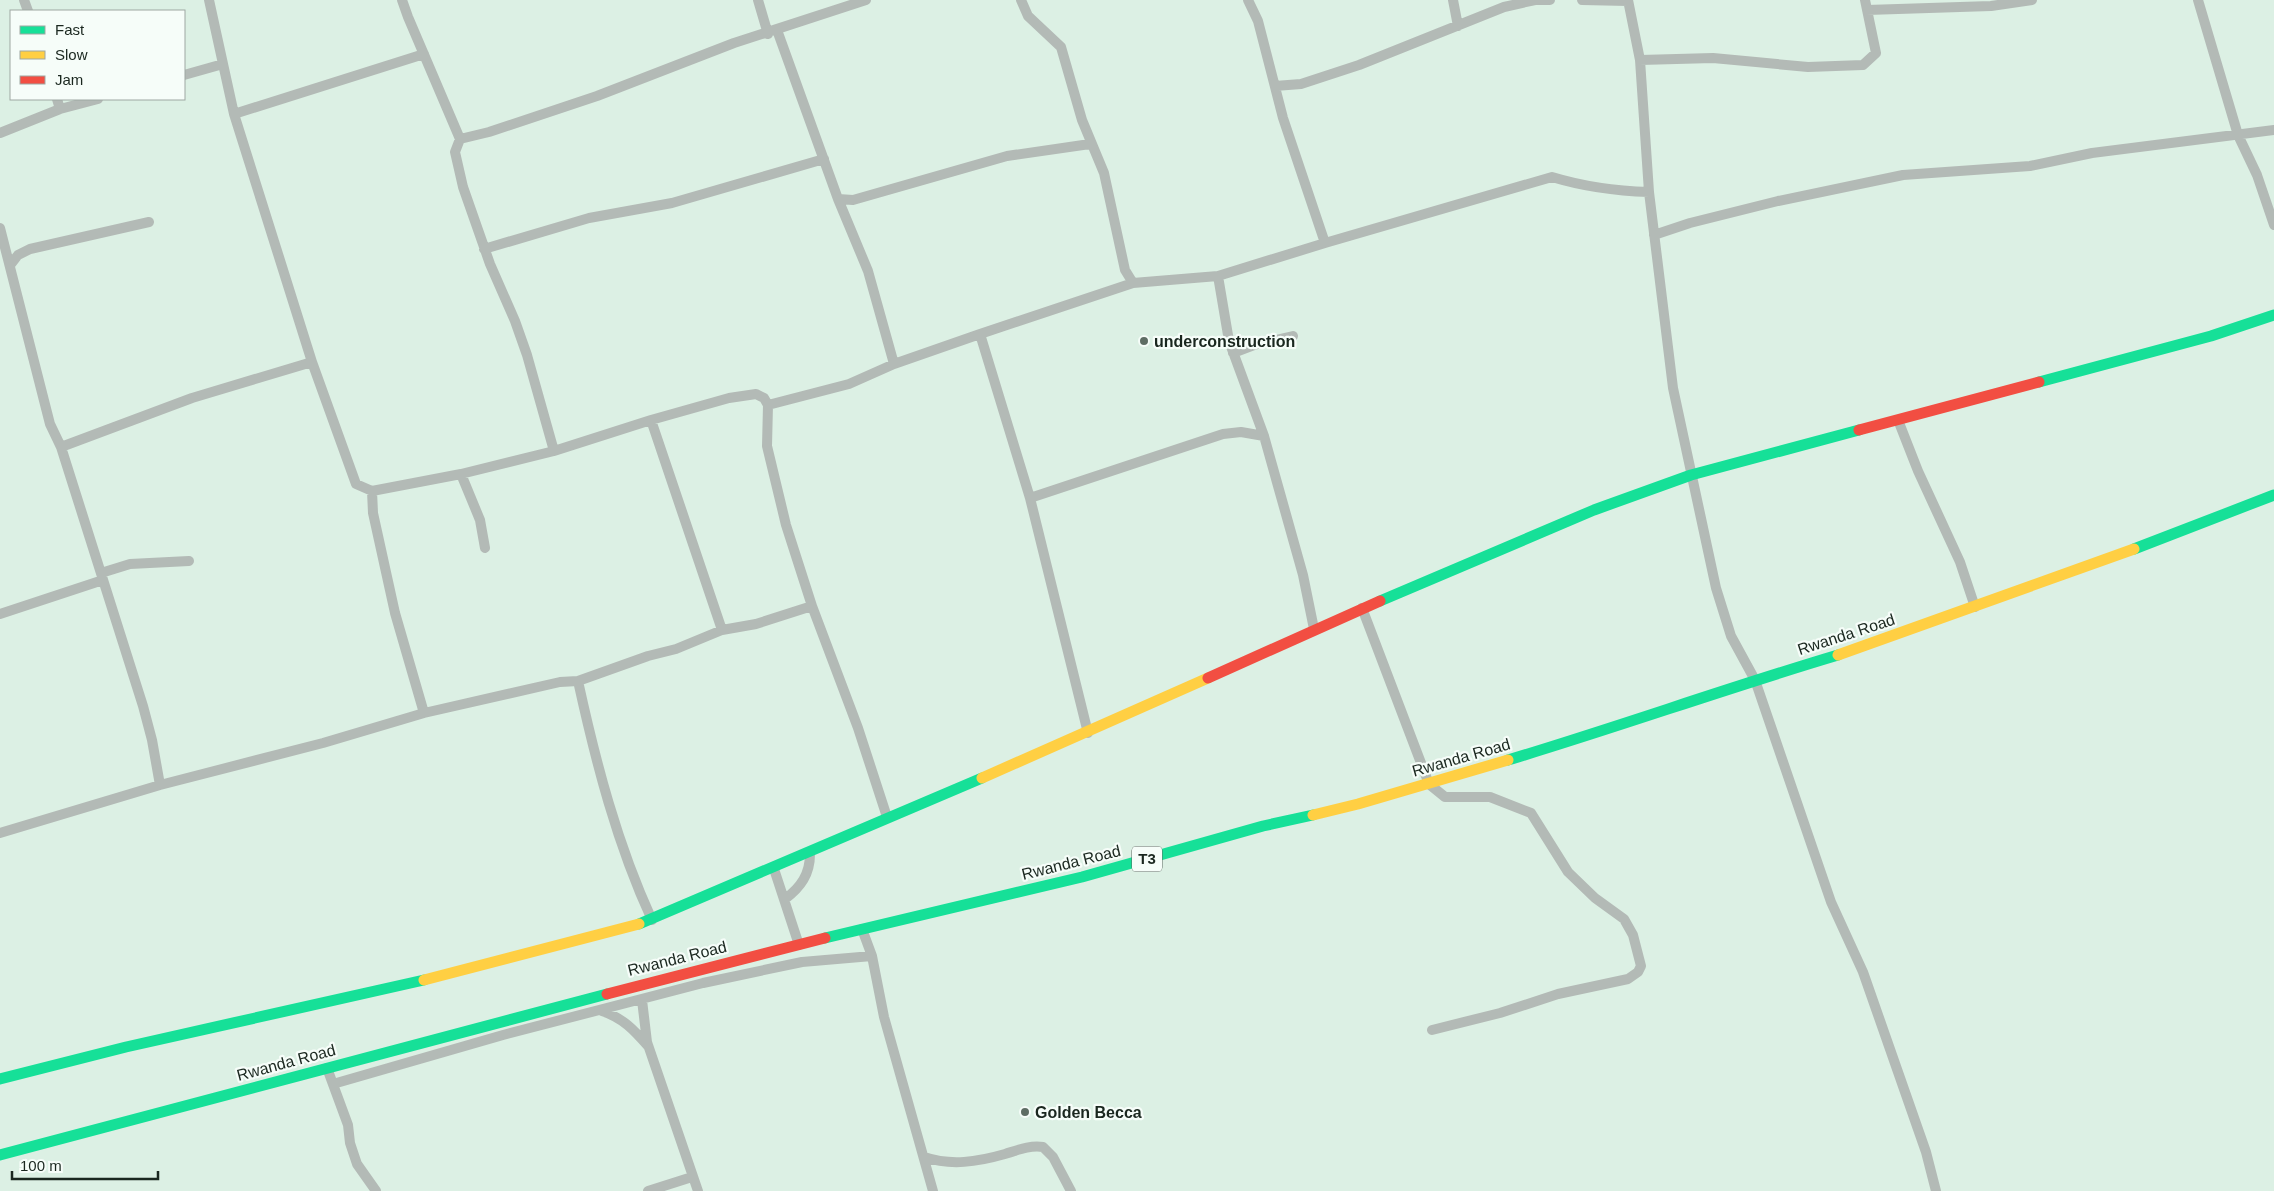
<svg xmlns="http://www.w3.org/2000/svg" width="2274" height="1191" viewBox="0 0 2274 1191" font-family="Arial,sans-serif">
	<rect width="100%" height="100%" fill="#dcf0e4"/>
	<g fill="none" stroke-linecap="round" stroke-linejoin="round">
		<!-- street -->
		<path stroke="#b3bab6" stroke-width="10" d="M24 0 28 11
			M402 0 408 17 460 139 489 132 597 96 734 43 866 0
			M758 0 768 34
			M1021 0 1028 16 1061 47 1082 120 1104 173 1125 270 1133 283 1218 276
			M1248 0 1258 21 1283 118 1325 243 1218 276 1229 341 1264 436 1303 575 1314 629
			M1453 0 1458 26
			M1582 0 1628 1
			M1628 0 1640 60 1649 192 1673 388 1716 588 1731 636 1755 680 1831 902 1863 972 1926 1152 1936 1191
			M2198 0 2238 135 2257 175 2274 225
			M1867 10 1991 6 2032 0
			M777 30 838 199 868 271 894 364
			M1640 60 1713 58 1808 67 1863 65 1876 53 1865 0
			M184 75 223 64
			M1275 86 1301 84 1359 65 1504 7 1535 0H1550
			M57 99 60 109
			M234 114 424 54
			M0 133 60 109 98 99
			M460 139 455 152 463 187 490 264 515 321 527 355 554 451
			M838 199 853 200 1007 156 1090 144
			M0 228 50 424 61 447 143 706 152 740 160 785
			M1654 235 1690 223 1778 201 1903 175 2030 166 2092 153 2274 130
			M1325 243 1552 177C1585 187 1615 191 1649 192
			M484 249 589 218 672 203 824 159
			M11 264 18 255 30 249 149 222
			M980 334 1133 283
			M1233 353 1254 345 1293 336
			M312 362 356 484 372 491 461 474 554 451 651 420 729 398 756 394 764 398 768 405 767 446 786 525 812 606 858 728 887 817
			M768 405 849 384 894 364 980 334 1030 498 1088 733
			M651 420 722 630
			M1898 420 1918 471 1960 562 1975 607
			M61 447 192 398 312 362 234 114 209 0
			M461 474 480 520 485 548
			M372 491 373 513 395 613 424 713 560 682 578 681
			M1030 498 1223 434 1241 432 1264 436
			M101 573 130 564 189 561
			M1362 608 1429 784 1445 797H1490L1531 813 1568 872 1595 898 1624 919 1633 935 1641 966 1638 972 1628 979 1558 994 1500 1013 1432 1030
			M0 614 103 580
			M0 833 160 785 323 743 424 713
			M774 869 799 945
			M785 899C801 887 810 874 810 854
			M652 920C617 844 596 763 578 681L648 656 676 649 722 630 756 624 812 606
			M862 929 872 956 884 1017 933 1191
			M642 1000 647 1042 698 1191
			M602 1011C623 1018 634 1030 648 1046
			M327 1068 348 1125 350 1143 357 1164 376 1191
			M333 1084 503 1035 703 983 802 962 872 956
			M924 1157C951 1166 977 1162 1005 1154 1018 1150 1030 1145 1043 1147L1053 1157 1071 1191
			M648 1191 692 1177"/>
		<!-- fast -->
		<path stroke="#16e098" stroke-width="11" d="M2039 382 2211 336 2274 315
			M2134 549 2274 495
			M1380 601 1594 510 1691 475 1859 430
			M1508 760C1618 727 1727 688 1838 655
			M639 924 982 778
			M825 938 1082 877 1263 826 1313 815
			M0 1079 126 1047 424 980
			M0 1155 607 994"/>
		<!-- slow -->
		<path stroke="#ffcf43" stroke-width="11" d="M1838 655 2134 549
			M982 778 1208 678
			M1313 815 1358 804 1508 760
			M424 980 639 924"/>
		<!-- jam -->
		<path stroke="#f24e42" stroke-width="11" d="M1859 430 2039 382
			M1208 678 1380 601
			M607 994 825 938"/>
	</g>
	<!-- markers -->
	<g fill="#5e6d64" stroke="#f6fdf9" stroke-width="2">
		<circle cx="1144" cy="341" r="5"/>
		<circle cx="1025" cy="1112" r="5"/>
	</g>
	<g text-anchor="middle" stroke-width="4.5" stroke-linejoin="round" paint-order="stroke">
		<!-- shield labels -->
		<rect fill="#f6fdf9" stroke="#5c6760" stroke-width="1" x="1132" y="846.5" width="30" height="25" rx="4"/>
		<g font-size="15" font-weight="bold" fill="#1a271f">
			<text x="1147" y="864">T3</text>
		</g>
		<!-- poi labels -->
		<g font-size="16" font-weight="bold" fill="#1a271f" stroke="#f6fdf9" text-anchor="start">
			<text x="1154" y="347">underconstruction</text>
			<text x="1035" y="1118">Golden Becca</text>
		</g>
		<!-- street labels -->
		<g font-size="16" fill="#1a271f" stroke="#f6fdf9">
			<text transform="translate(1846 634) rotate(-18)" y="6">Rwanda Road</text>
			<text transform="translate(1461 757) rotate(-16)" y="6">Rwanda Road</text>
			<text transform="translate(1071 862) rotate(-14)" y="6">Rwanda Road</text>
			<text transform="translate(677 958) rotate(-14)" y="6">Rwanda Road</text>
			<text transform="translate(286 1062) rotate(-15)" y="6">Rwanda Road</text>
		</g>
	</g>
	<!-- legend -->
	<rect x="10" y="10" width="175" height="90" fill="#f6fdf9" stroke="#9ea7a2"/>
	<rect x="20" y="26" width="25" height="8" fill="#16e098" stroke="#9ea7a2"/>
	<text x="55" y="35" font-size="15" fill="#1a271f">Fast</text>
	<rect x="20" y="51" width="25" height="8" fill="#ffcf43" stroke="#9ea7a2"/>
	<text x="55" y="60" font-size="15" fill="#1a271f">Slow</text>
	<rect x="20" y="76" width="25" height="8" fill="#f24e42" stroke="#9ea7a2"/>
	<text x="55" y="85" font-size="15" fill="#1a271f">Jam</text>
	<!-- scale -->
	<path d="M12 1171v8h146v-8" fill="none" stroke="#1a271f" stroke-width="2.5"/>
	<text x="20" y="1171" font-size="15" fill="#1a271f" stroke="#f6fdf9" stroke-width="4" paint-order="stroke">100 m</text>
</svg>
